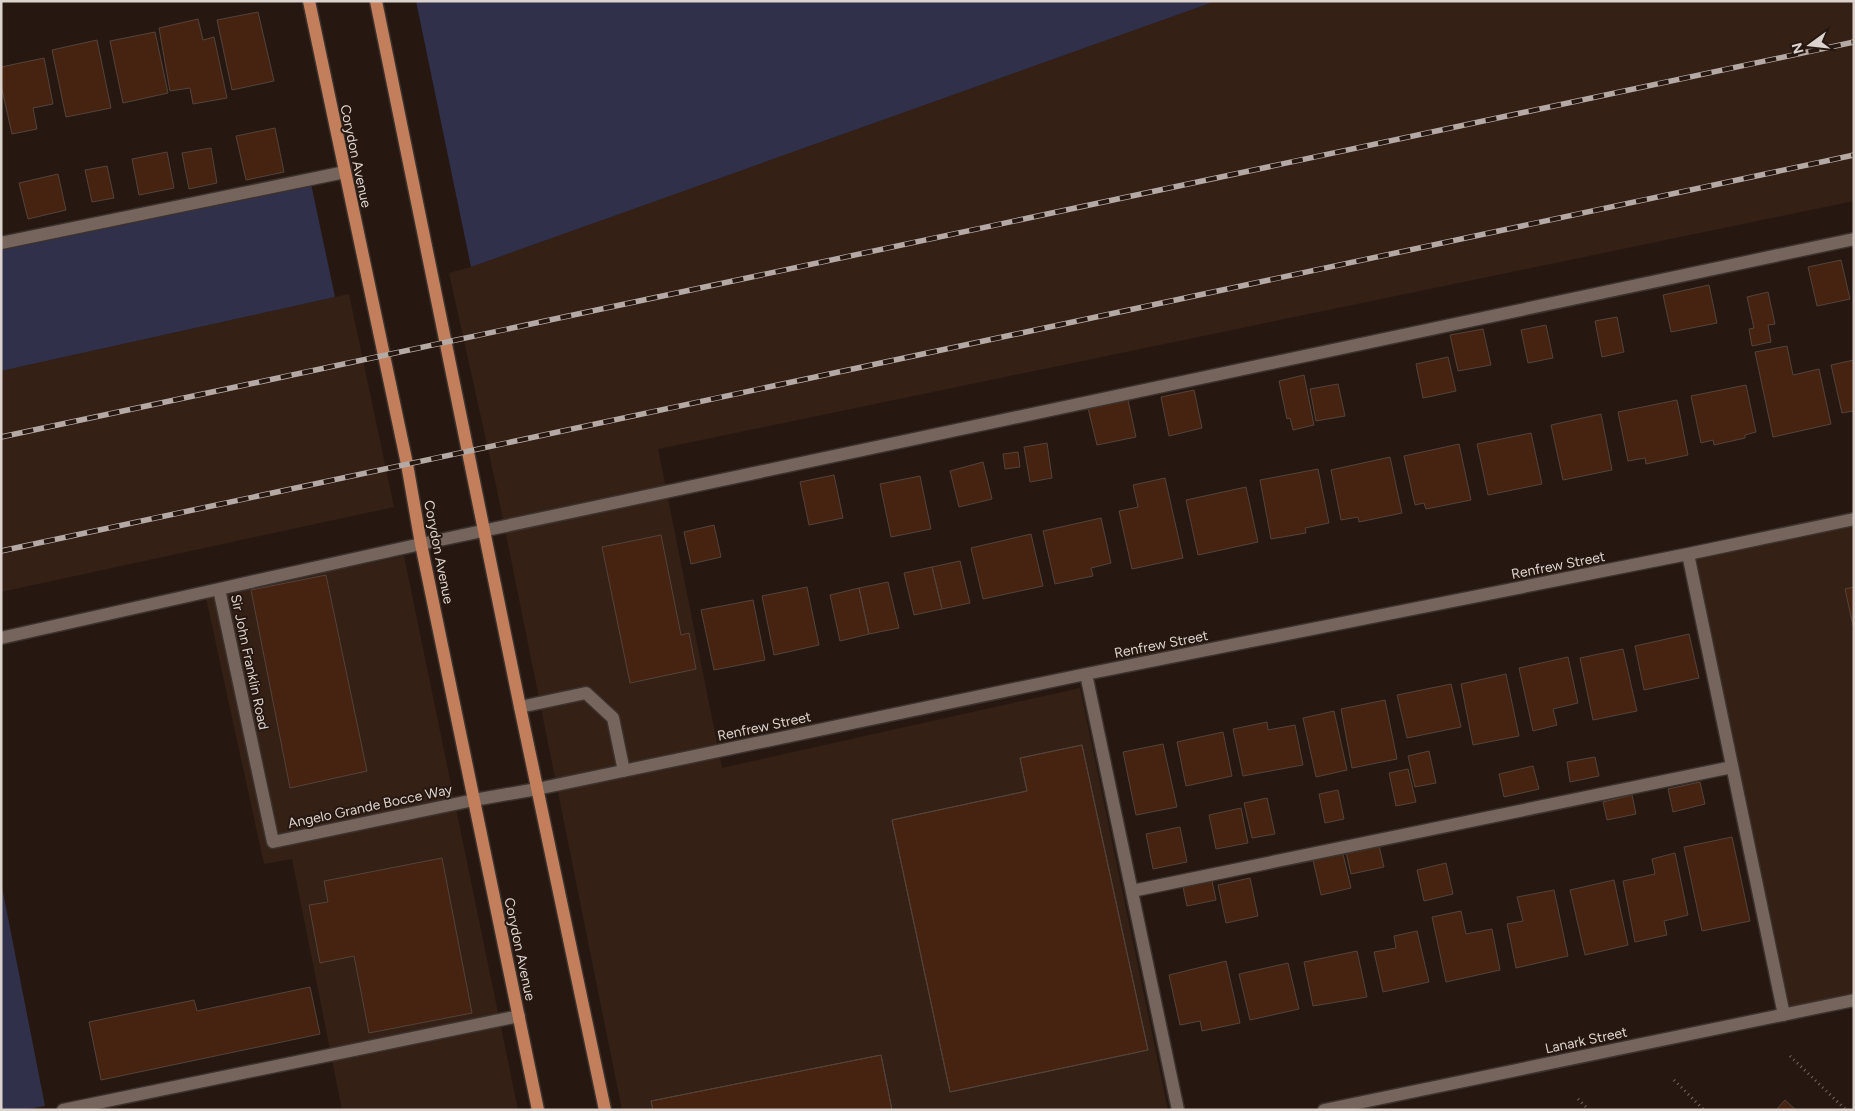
<svg xmlns="http://www.w3.org/2000/svg" width="1855" height="1111" viewBox="0 0 1855 1111" font-family="Figtree,sans-serif">
	<rect width="100%" height="100%" fill="#261811"/>
	<!-- built -->
	<path fill="#342015" d="M1216 1H1854V201L658 449 722 768 1080 688 1168 1110H622L496 485 449 273 471 267Z
		M349 294 394 507 1 592V371Z
		M1854 519V1000L1784 1015 1688 554Z
		M404 556 518 1110H342L292 859 264 864 206 598Z"/>
	<!-- green -->
	<path fill="#31304a" d="M416 1H1216L471 267Z
		M310 179 335 297 1 371V243Z
		M1 882 45 1106 24 1110H1Z"/>
	<!-- building -->
	<path fill="#462310" stroke="#53433b" d="M258 12 274 81 232 90 217 20Z
		M198 19 203 40 214 37 227 98 193 104 190 88 170 91 159 28Z
		M155 32 168 93 123 103 110 41Z
		M97 40 111 108 66 117 52 50Z
		M44 58 53 104 33 108 37 129 12 134 1 85V67Z
		M275 128 284 172 246 180 236 136Z
		M211 148 217 183 189 189 182 153Z
		M167 152 174 188 139 195 132 159Z
		M107 166 114 198 92 202 85 170Z
		M58 174 66 210 28 219 19 183Z
		M1841 260 1850 299 1817 306 1808 267Z
		M1709 285 1717 323 1671 332 1663 295Z
		M1768 292 1775 324 1768 325 1771 342 1752 346 1749 329 1754 328 1747 297Z
		M1617 317 1624 352 1602 357 1595 321Z
		M1546 325 1553 358 1528 363 1521 330Z
		M1483 329 1491 365 1458 371 1450 335Z
		M1787 346 1793 375 1819 369 1831 424 1773 437 1755 352Z
		M1448 357 1456 391 1423 398 1416 364Z
		M1854 360V414L1853 411 1842 413 1831 365Z
		M1304 375 1314 425 1293 430 1290 418 1287 419 1279 381Z
		M1338 384 1345 416 1316 421 1310 389Z
		M1746 385 1756 432 1745 435V438L1714 445 1713 440 1701 443 1691 396Z
		M1194 390 1202 428 1169 436 1161 397Z
		M1128 400 1136 437 1097 445 1088 408Z
		M1677 400 1688 455 1646 464 1645 458 1628 461 1618 412Z
		M1601 414 1612 470 1563 480 1551 425Z
		M1531 433 1542 484 1488 495 1477 444Z
		M1047 443 1052 478 1030 482 1024 447Z
		M1459 444 1471 500 1426 509 1424 503 1415 505 1404 456Z
		M1018 452 1020 467 1005 469 1003 454Z
		M1390 457 1402 513 1359 522 1358 517 1341 520 1331 470Z
		M983 462 992 499 959 507 950 471Z
		M1318 469 1329 523 1305 528 1306 533 1271 539 1260 480Z
		M834 475 843 518 809 525 800 482Z
		M920 476 931 529 891 537 880 484Z
		M1165 478 1183 558 1132 569 1119 511 1138 507 1133 485Z
		M1246 487 1258 542 1198 555 1186 500Z
		M1101 518 1111 563 1091 568 1093 576 1055 584 1043 531Z
		M714 525 721 557 691 564 684 532Z
		M1031 534 1043 586 983 599 971 548Z
		M661 535 681 635 689 633 696 669 630 683 602 547Z
		M960 561 970 603 942 609 932 567Z
		M932 567 942 609 914 615 904 573Z
		M326 575 367 771 290 788 251 590Z
		M888 582 899 628 869 634 859 588Z
		M807 587 819 645 774 655 762 596Z
		M1854 587V630L1845 589Z
		M859 588 869 634 840 641 830 595Z
		M753 600 765 660 714 670 701 610Z
		M1689 634 1699 678 1644 690 1635 646Z
		M1623 649 1637 711 1593 720 1580 658Z
		M1568 657 1578 703 1553 709 1557 725 1533 731 1519 668Z
		M1506 674 1519 736 1473 745 1461 684Z
		M1451 684 1461 727 1407 738 1397 695Z
		M1385 700 1397 759 1352 768 1341 709Z
		M1334 711 1347 770 1316 777 1303 718Z
		M1267 722 1268 730 1295 725 1303 765 1243 776 1233 729Z
		M1223 732 1232 776 1186 786 1177 742Z
		M1163 744 1177 807 1136 815 1123 752Z
		M1082 745 1148 1050 950 1092 892 820 1027 791 1020 758Z
		M1082 745 1148 1050 950 1092 892 820 1027 791 1020 758Z
		M1429 751 1436 783 1415 787 1408 756Z
		M1595 757 1599 776 1570 782 1567 762Z
		M1533 766 1539 789 1504 797 1499 774Z
		M1408 769 1416 802 1396 806 1389 773Z
		M1700 782 1705 804 1673 812 1668 789Z
		M1338 790 1344 819 1325 823 1319 794Z
		M1632 795 1636 814 1607 820 1603 802Z
		M1267 798 1275 834 1252 838 1244 803Z
		M1241 808 1248 843 1216 849 1209 815Z
		M1180 827 1187 862 1153 869 1146 834Z
		M1732 837 1750 921 1702 931 1684 847Z
		M1379 846 1384 867 1351 874 1346 852Z
		M1675 853 1688 915 1664 921 1667 935 1635 942 1623 881 1655 874 1652 859Z
		M1343 854 1351 888 1321 895 1313 860Z
		M442 858 472 1013 369 1033 354 956 320 963 309 905 328 902 324 881Z
		M1446 863 1453 894 1424 901 1417 870Z
		M1250 878 1258 916 1226 923 1218 885Z
		M1614 880 1628 945 1585 955 1570 890Z
		M1212 881 1216 900 1187 906 1183 887Z
		M1554 890 1568 956 1516 968 1507 924 1523 921 1517 897Z
		M1461 911 1466 934 1492 929 1500 970 1446 982 1432 917Z
		M1417 931 1429 982 1383 992 1374 952 1396 948 1394 936Z
		M1357 951 1367 997 1313 1006 1304 962Z
		M1226 961 1240 1023 1202 1031 1200 1021 1180 1025 1169 975Z
		M1288 963 1299 1009 1250 1020 1239 974Z
		M310 987 320 1034 101 1080 89 1022 194 1000 197 1011Z
		M881 1055 892 1110H653L651 1101Z
		M881 1055 892 1110H653L651 1101Z
		M1785 1100 1796 1110H1776Z"/>
	<g fill="none" stroke-linecap="round" stroke-linejoin="round">
		<!-- minor casing -->
		<g stroke="#3c322e" stroke-width="15">
			<path id="minor" d="M1 243 345 172
				M1688 554 1784 1015
				M219 589 421 544 1854 239
				M1 638 219 589 273 842 474 800 537 789 1086 674 1688 554 1854 519
				M1086 674 1178 1110
				M520 707 586 693 613 718 624 771
				M1132 891 1732 767
				M63 1110 519 1016
				M1324 1110 1854 1000"/>
		</g>
		<!-- major casing -->
		<g stroke="#3c322e" stroke-width="15">
			<path id="major" d="M309 1 407 464 421 544 538 1110
				M376 1 520 707 605 1110"/>
		</g>
		<!-- path -->
		<path stroke="#746761" stroke-width="3" stroke-dasharray="1 4" stroke-linecap="butt" d="M1790 1056 1846 1110
			M1674 1080 1704 1110
			M1578 1099 1589 1110"/>
		<!-- minor -->
		<use href="#minor" stroke="#76655c" stroke-width="12"/>
		<!-- major -->
		<use href="#major" stroke="#c37f5b" stroke-width="12"/>
		<!-- rail casing -->
		<g stroke="#b4a9a4" stroke-width="5.5">
			<path id="rail" d="M1 437 1854 42
				M1 551 1854 155"/>
		</g>
		<!-- rail -->
		<use href="#rail" stroke="#261811" stroke-width="4" stroke-dasharray="11" stroke-linecap="butt"/>
	</g>
	<g text-anchor="middle" stroke-width="4" stroke-linejoin="round" paint-order="stroke">
		<!-- street labels -->
		<g font-size="14" fill="#ddd3ce" stroke="#261811">
			<text transform="translate(356 156) rotate(78)" y="5">Corydon Avenue</text>
			<text transform="translate(439 552) rotate(79)" y="5">Corydon Avenue</text>
			<text transform="translate(1558 565) rotate(-11)" y="5">Renfrew Street</text>
			<text transform="translate(1161 644) rotate(-11)" y="5">Renfrew Street</text>
			<text transform="translate(250 662) rotate(78)" y="5">Sir John Franklin Road</text>
			<text transform="translate(764 726) rotate(-12)" y="5">Renfrew Street</text>
			<text transform="translate(370 806) rotate(-12)" y="5">Angelo Grande Bocce Way</text>
			<text transform="translate(520 949) rotate(78)" y="5">Corydon Avenue</text>
			<text transform="translate(1586 1040) rotate(-12)" y="5">Lanark Street</text>
		</g>
	</g>
	<!-- border -->
	<rect width="1855" height="1111" fill="none" stroke="#ddd3ce" stroke-width="5"/>
	<!-- north arrow -->
	<g transform="translate(1810 45) rotate(255)" stroke="#261811" stroke-width="4" paint-order="stroke">
	<path d="M0-4L9 19L0 12L-9 19Z" fill="#ddd3ce"/>
	<text y="-8" font-size="14" font-weight="bold" text-anchor="middle" fill="#ddd3ce">N</text>
	</g>
</svg>
